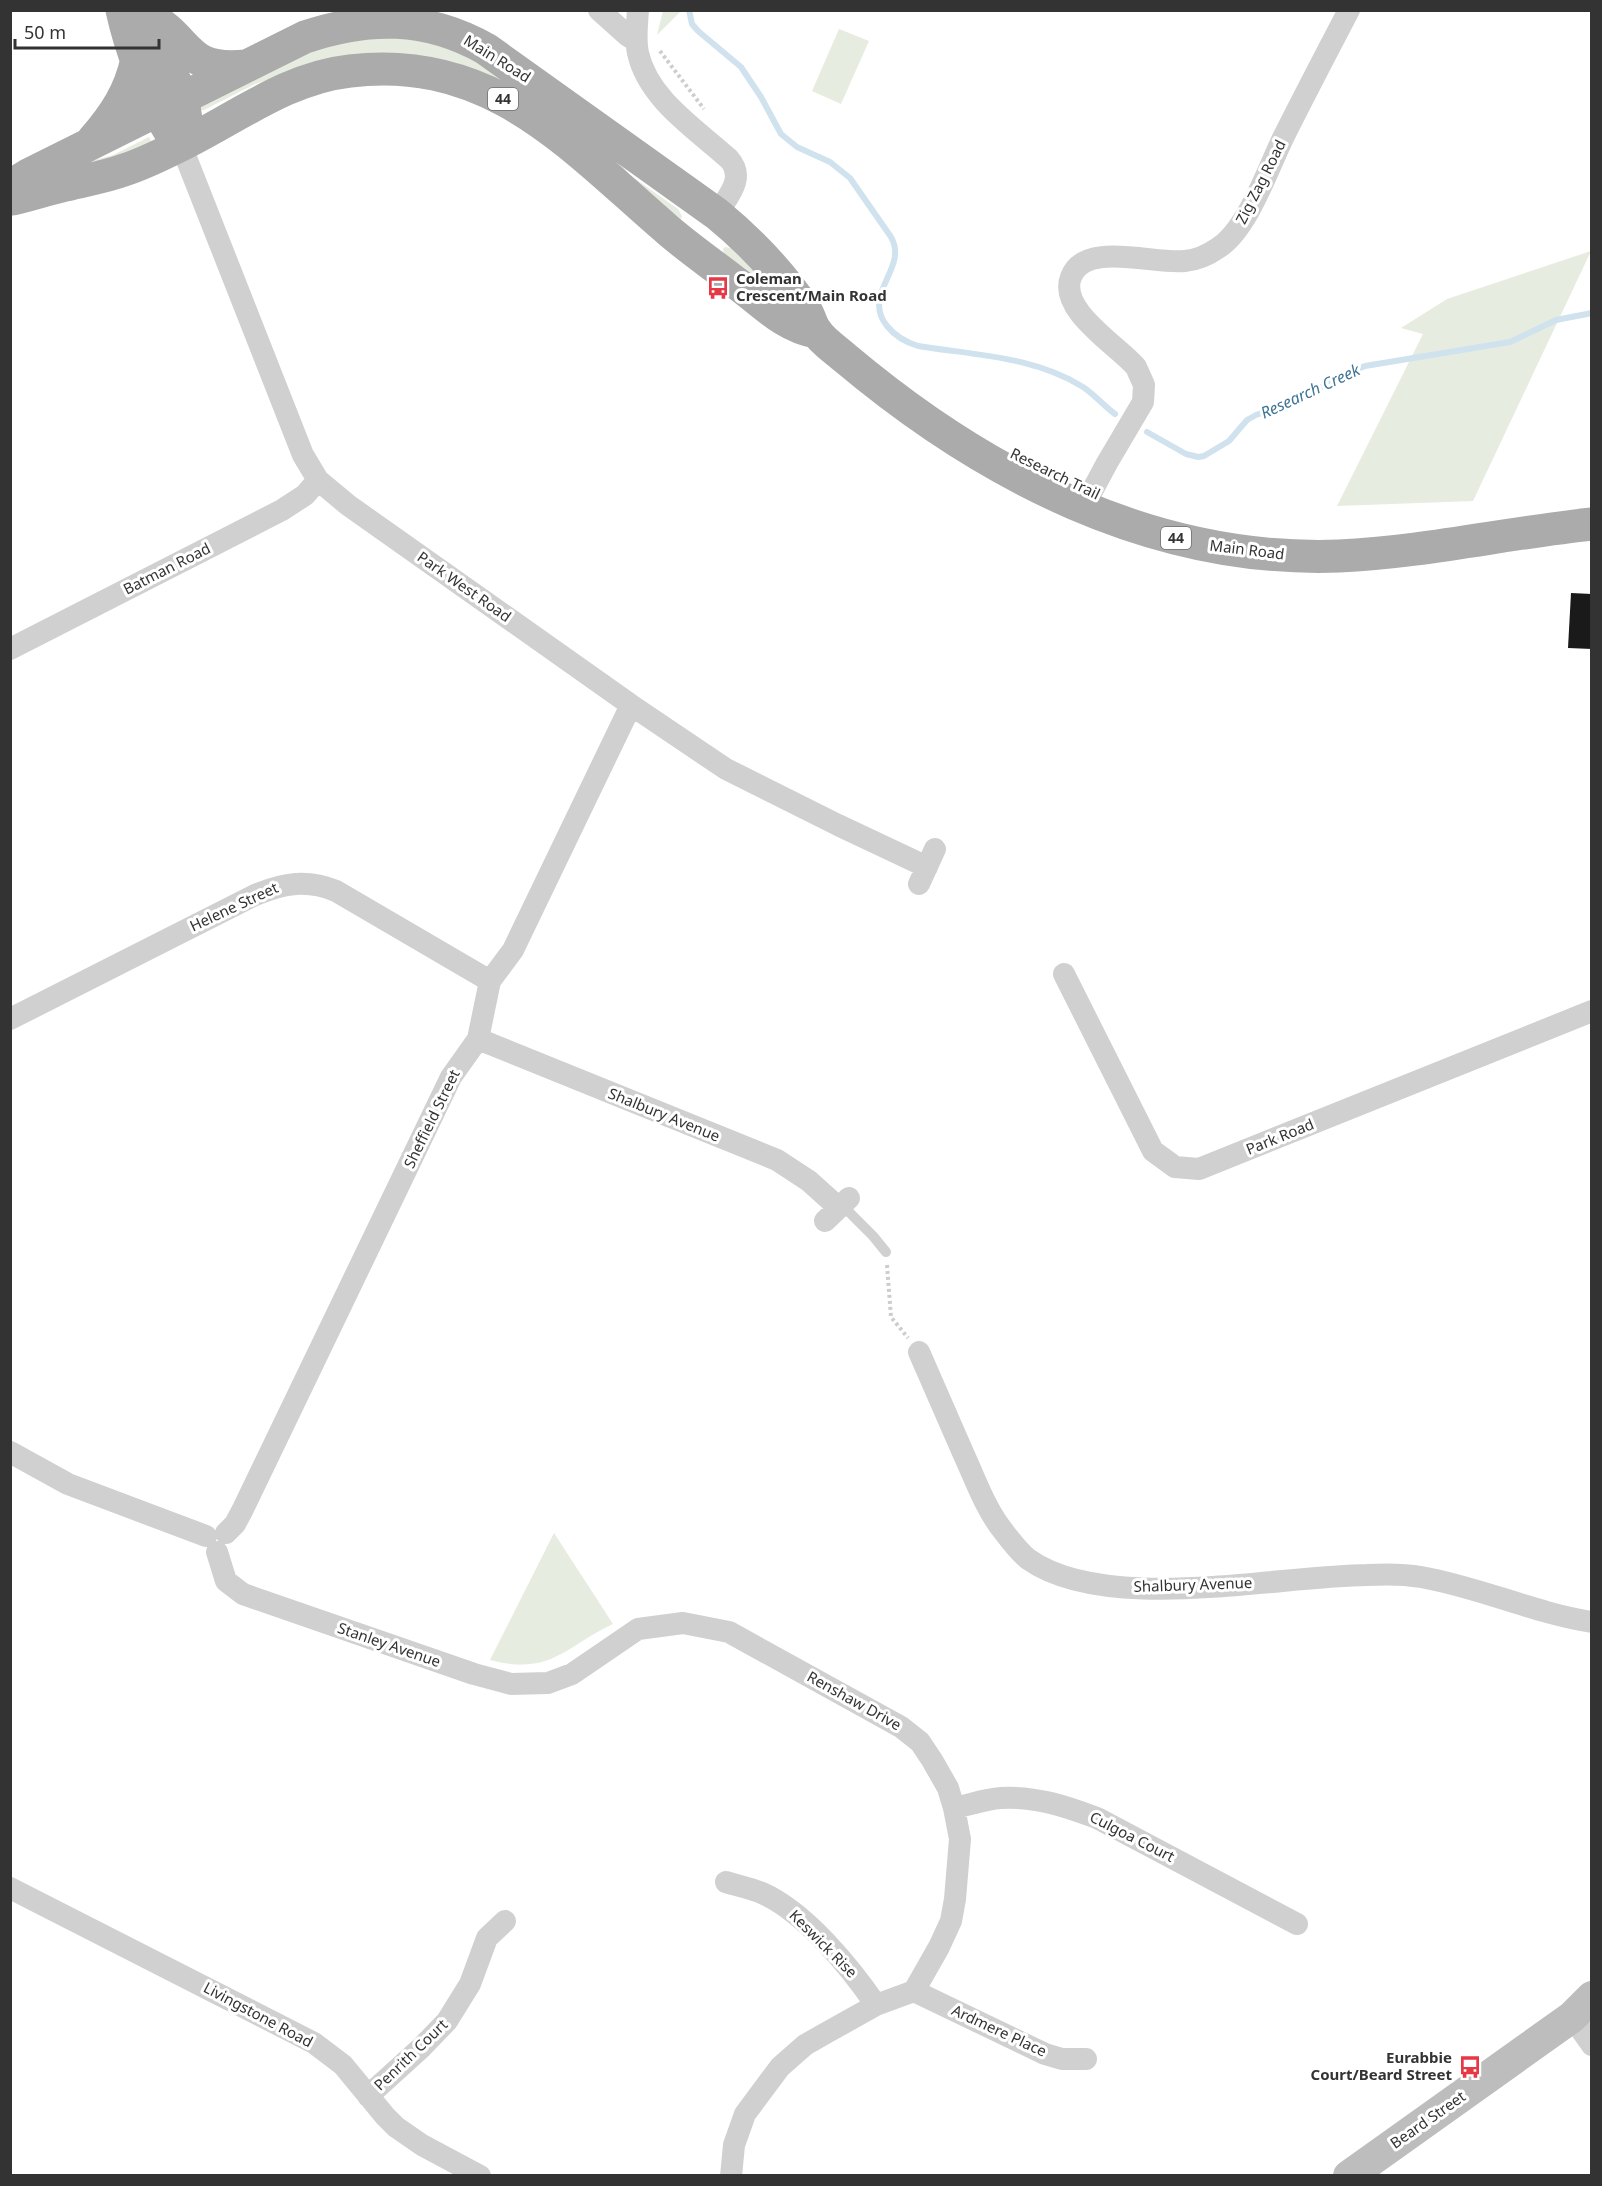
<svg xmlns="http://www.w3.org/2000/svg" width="1602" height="2186" viewBox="0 0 1602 2186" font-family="'Noto Sans',sans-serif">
	<rect width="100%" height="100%" fill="#fff"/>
	<!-- green -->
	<path fill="#e6ecdf" d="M663 11H681L657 35Z
		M839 29 869 41 841 104 812 91Z
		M360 34 454 44 611 154 631 176 678 209 682 216 681 219 515 94 276 77 255 84 204 110H199V105L283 60Z
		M149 137 152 143 129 157 62 169 113 155Z
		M725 247 731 248 756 272 751 273 724 254 723 249Z
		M1591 251 1473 501 1337 506 1423 334 1401 328 1447 299Z
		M554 1533 613 1624C564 1647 551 1676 490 1660Z"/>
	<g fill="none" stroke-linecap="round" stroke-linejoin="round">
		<!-- stream -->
		<path stroke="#cfe2ee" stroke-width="6" d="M689 10 692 24 698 31 741 67 761 97 781 134 797 147 830 162 850 178 891 237C909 268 861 294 887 326 895 336 905 342 918 346 973 355 1034 356 1083 387 1095 395 1104 406 1115 414
			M1147 432 1186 454 1198 457 1204 456 1229 441 1247 420 1256 415 1301 398 1337 378 1365 366 1510 342 1556 320 1592 313"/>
	</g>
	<!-- building -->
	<path fill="#1a1a1a" d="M1571 593 1592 594V649L1568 648Z"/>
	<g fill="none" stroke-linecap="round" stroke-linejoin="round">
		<!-- path -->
		<path stroke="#cdcdcd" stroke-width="4" stroke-dasharray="3 3" stroke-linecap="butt" d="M660 51 704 109
			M887 1265 891 1317 908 1338"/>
		<!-- lane -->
		<path stroke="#d0d0d0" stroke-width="10" d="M842 1205 873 1236 886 1252"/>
		<!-- street -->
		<path stroke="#d0d0d0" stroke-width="22" d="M599 10 628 36 636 41
			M638 10C637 25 635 39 638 53 648 99 696 129 729 159 746 178 728 196 717 214
			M181 145 303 455 318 480 348 505 631 705 726 769 838 825 927 867
			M1083 508 1107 463 1143 402 1144 385 1136 367C1117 345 1058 310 1071 277 1085 240 1155 265 1185 261 1197 260 1208 255 1218 248 1248 229 1268 168 1284 136 1305 94 1327 52 1349 10
			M10 649 282 510 305 495 318 480
			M919 884 935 849
			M1064 974 1153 1151 1175 1167 1199 1169 1592 1011
			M10 1019 255 895C284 883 307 879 336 891L490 981
			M478 1039 777 1160 809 1181 839 1208
			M825 1221 849 1198
			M919 1352C934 1386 949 1421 964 1455 976 1481 986 1510 1004 1532 1010 1540 1019 1552 1028 1559 1105 1614 1275 1576 1367 1575 1384 1574 1404 1574 1421 1577 1479 1587 1534 1613 1592 1622
			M10 1452 68 1484 206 1536
			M226 1533 235 1524 242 1511 451 1077 478 1039 490 981 513 950 631 705
			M217 1552 226 1581 243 1594 474 1674 511 1684 548 1683 572 1674 638 1629 683 1623 729 1632 901 1727 920 1742 932 1760 948 1788 954 1808 960 1839 955 1899 951 1921 939 1947 914 1991 876 2005 826 2033 805 2045 780 2067 745 2114 734 2145 731 2176
			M954 1808C969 1805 985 1799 1001 1798 1035 1796 1065 1806 1097 1818L1297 1924
			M726 1882C738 1886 750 1888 762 1893 805 1912 850 1967 876 2005
			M10 1888 314 2043 343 2065 385 2116 396 2127 422 2145 480 2176
			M914 1991 1045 2054 1062 2059H1086
			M1572 2017 1592 2045
			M368 2096 422 2047 447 2021 470 1984 487 1938 505 1921"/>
		<!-- secondary -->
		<path stroke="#bdbdbd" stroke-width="32" d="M1349 2176 1572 2017 1592 1997"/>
		<!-- primary -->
		<path stroke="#ababab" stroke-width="33" d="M122 10C130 47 149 99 169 130
			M143 10 183 99 186 120
			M149 16C193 42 184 72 246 66
			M93 140C115 115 130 92 137 59
			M10 186 28 175 305 37C368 16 426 15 486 49L717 214C750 241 781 274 805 309 810 316 811 325 816 331 822 341 836 350 845 358 984 475 1153 563 1339 556 1424 552 1507 533 1592 524
			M13 199C31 195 48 189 66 185 85 180 105 177 124 170 143 164 161 155 179 146 235 119 286 78 350 71 493 54 571 147 669 231 690 249 713 265 735 282 760 300 784 327 816 332"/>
	</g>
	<!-- icons -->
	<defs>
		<g id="bus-bare" transform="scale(1.8)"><path d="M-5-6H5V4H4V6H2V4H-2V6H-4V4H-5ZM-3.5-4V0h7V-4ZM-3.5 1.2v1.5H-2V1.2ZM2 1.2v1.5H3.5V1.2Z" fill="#e63946" stroke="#fff" stroke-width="2.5" paint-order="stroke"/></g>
	</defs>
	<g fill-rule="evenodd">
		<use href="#bus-bare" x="718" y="288"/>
		<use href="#bus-bare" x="1470" y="2067"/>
	</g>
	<g text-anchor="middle" stroke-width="6" stroke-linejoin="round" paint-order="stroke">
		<!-- shield labels -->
		<g fill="#fff" stroke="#707070" stroke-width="1.5">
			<rect x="488" y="88" width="30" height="22" rx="4.5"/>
			<rect x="1161" y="527" width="30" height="22" rx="4.5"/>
		</g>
		<g font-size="14" font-weight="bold" fill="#333">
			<text x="503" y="104">44</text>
			<text x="1176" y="543">44</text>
		</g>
		<!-- street labels -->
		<g font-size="15" fill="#333" stroke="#fff">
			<text transform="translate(497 59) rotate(32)" y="5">Main Road</text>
			<text transform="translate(1261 182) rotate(-63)" y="5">Zig Zag Road</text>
			<text transform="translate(1055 474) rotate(26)" y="5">Research Trail</text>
			<text transform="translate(1247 550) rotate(7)" y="5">Main Road</text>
			<text transform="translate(167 569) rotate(-27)" y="5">Batman Road</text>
			<text transform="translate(464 587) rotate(35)" y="5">Park West Road</text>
			<text transform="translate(234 907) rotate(-25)" y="5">Helene Street</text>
			<text transform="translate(664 1115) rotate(22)" y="5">Shalbury Avenue</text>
			<text transform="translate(432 1119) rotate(-64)" y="5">Sheffield Street</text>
			<text transform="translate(1280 1137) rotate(-22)" y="5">Park Road</text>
			<text transform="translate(1193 1585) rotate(-2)" y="5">Shalbury Avenue</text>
			<text transform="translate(389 1645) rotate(19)" y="5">Stanley Avenue</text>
			<text transform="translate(854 1701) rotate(29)" y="5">Renshaw Drive</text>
			<text transform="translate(1132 1837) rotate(27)" y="5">Culgoa Court</text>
			<text transform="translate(823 1944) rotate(45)" y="5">Keswick Rise</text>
			<text transform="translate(258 2015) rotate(28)" y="5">Livingstone Road</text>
			<text transform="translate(999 2031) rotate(25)" y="5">Ardmere Place</text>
			<text transform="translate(411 2055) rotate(-44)" y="5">Penrith Court</text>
			<text transform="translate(1428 2120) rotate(-35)" y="5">Beard Street</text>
		</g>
		<!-- poi labels -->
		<g font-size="15" font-weight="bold" fill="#333" stroke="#fff" text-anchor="start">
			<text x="736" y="284">Coleman<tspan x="736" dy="17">Crescent/Main Road</tspan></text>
			<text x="1452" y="2063" text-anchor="end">Eurabbie<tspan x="1452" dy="17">Court/Beard Street</tspan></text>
		</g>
		<!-- water labels -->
		<g font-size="16" font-style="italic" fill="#3f7597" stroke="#fff">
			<text transform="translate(1310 391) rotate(-25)" y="6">Research Creek</text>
		</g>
	</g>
	<!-- border -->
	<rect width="1602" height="2186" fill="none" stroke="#333333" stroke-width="24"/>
	<!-- scale -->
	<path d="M15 39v9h144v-9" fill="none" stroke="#333333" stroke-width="3"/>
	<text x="24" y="39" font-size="18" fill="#333333" stroke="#ffffff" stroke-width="4.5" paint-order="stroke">50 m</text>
</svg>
